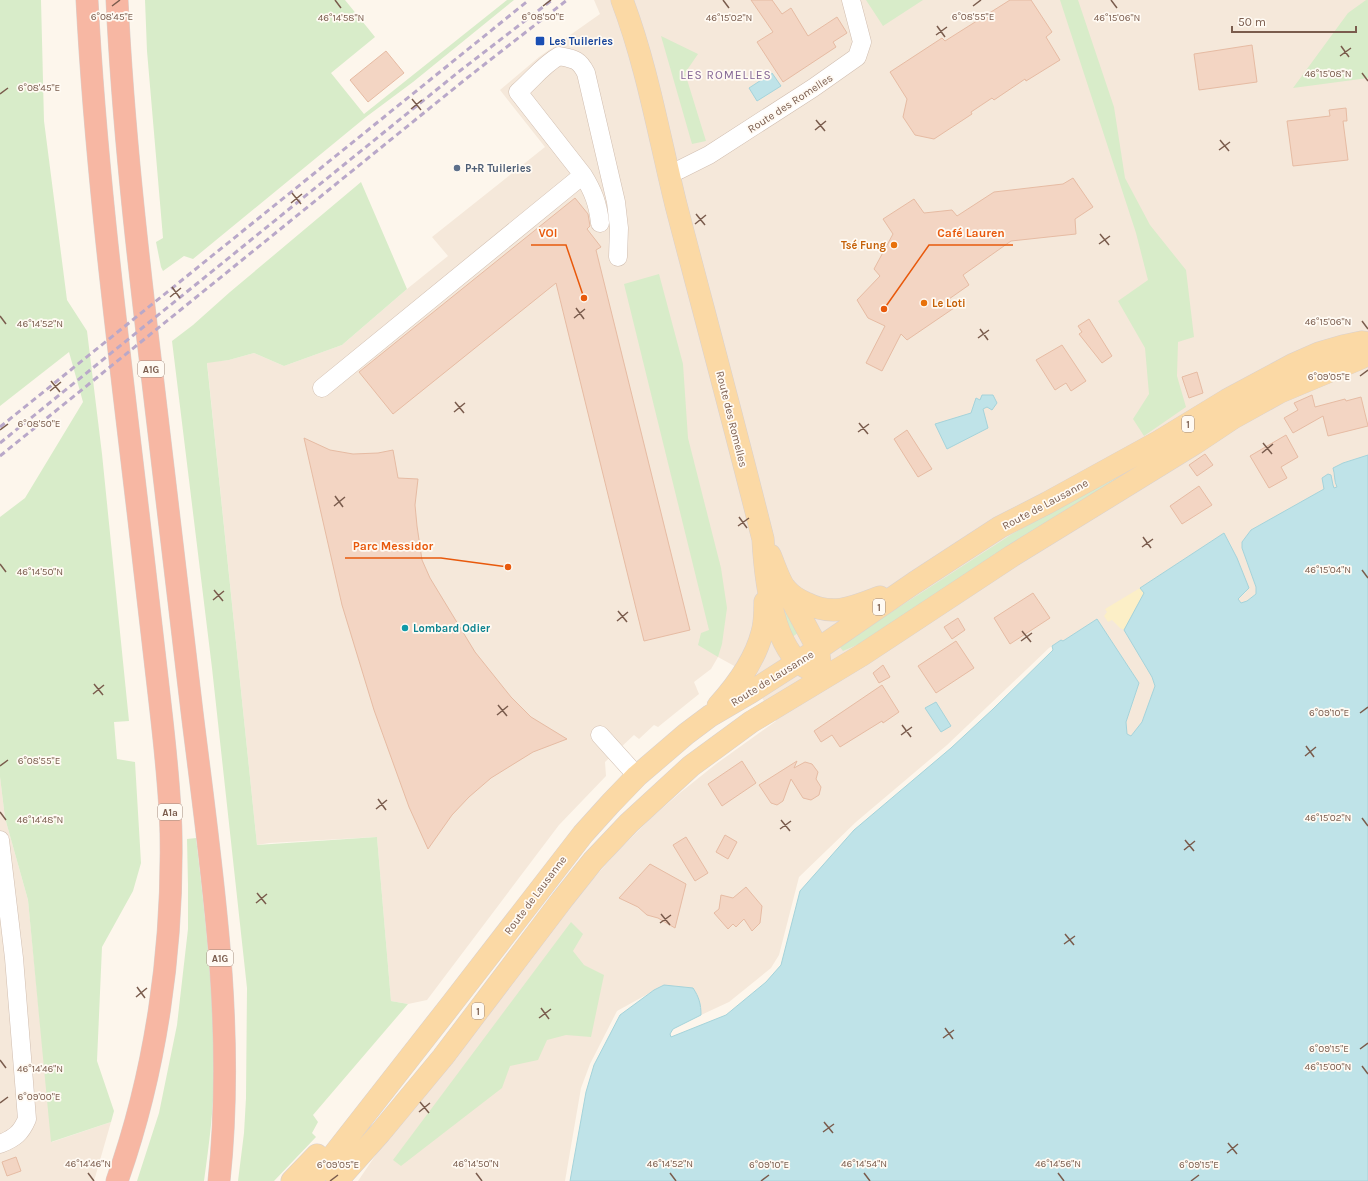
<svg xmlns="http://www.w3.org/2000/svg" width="1368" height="1181" viewBox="0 0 1368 1181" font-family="Karla,sans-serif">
	<rect width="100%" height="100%" fill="#fdf6ec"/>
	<!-- residential -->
	<path fill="#f5e8da" d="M594 0H1368V455L1343 463 1335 473V484L1337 487 1334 488 1333 485 1331 475 1325 489 1251 530 1242 542V548L1256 587V594L1247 601 1241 603 1238 599 1246 592 1237 558 1224 533 1140 588 1144 593 1152 677 1155 686 1142 722 1131 736 1127 734 1126 722 1139 683 1097 619 1063 641 1061 640 1049 648 947 745 856 822 799 877 779 955 771 968 729 1002 701 1015V1006L664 985 617 1011 590 1064 581 1088 565 1181H358L392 1131 563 913 617 852 650 819 681 792 716 764 776 721 747 673 718 657 711 669 694 682 699 694 658 727 654 725 639 739 634 735 605 762 606 776 559 825 427 1000 408 1004 391 1001 377 837 269 843 257 845 207 362 229 360 254 353 284 366 342 345 407 289 448 256 432 237 545 147 500 90 539 57 600 14Z
		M0 777 5 818 28 900 52 1142 111 1122 94 1181H0Z"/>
	<!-- green -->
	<path fill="#d8ecc9" d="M0 0H41L44 121 67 300 87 331 102 454 129 721 114 722 117 759 135 762 141 863 133 891 102 947 97 1061 114 1111 111 1122 51 1142 28 900 5 818 0 777V517L25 498 83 402 69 352 0 406Z
		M145 0H345L375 37 331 73 364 114 507 0H514L413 82 366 117 193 259 184 256 163 271 161 267 156 242 163 238 147 51Z
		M866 0H923L883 26Z
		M1060 0H1078L1114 107 1125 178 1150 225 1186 270 1194 337 1178 342 1177 376 1186 407 1144 436 1133 419 1149 394 1145 348 1118 301 1148 280 1136 233Z
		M1366 0H1368V78L1293 88 1348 13Z
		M661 36 698 54 685 73 706 141 692 144Z
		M361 182 407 289 342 345 284 366 254 353 229 360 207 363 257 845 377 837 391 1001 408 1004 313 1115 318 1122 312 1133 316 1137 274 1181H238L244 1133 246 1098 247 988 212 668 172 341 193 325 230 292Z
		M659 274 683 364 688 438 721 568 727 608 722 644 718 657 698 645 701 633 709 630 624 284Z
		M1193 433 1062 512 859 644 843 651 839 646 1012 534Z
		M790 611 801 631 792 637 784 613Z
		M196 838C205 915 214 994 214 1072 214 1107 209 1145 204 1181H137L159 1113 177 1025 188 929V885L187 839Z
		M571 922 583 934 573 951 584 965 604 975 591 1037 566 1035 547 1040 538 1060 510 1066 502 1088 401 1166 393 1160Z"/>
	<!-- sand -->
	<path fill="#fcefc7" d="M1140 588 1144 593 1124 630 1120 628 1112 620 1108 622 1104 616 1107 612 1105 609Z"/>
	<!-- water -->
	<path fill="#bfe3e8" stroke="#a5d3da" d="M772 73 781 86 757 101 749 88Z
		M982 395H993L997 403 992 410 987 407 983 409 988 428 947 449 935 424 971 413 976 398 980 400Z
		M1368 455V1181H570L586 1092 594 1065 620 1015 654 990 664 985 693 988C699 997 701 1004 701 1015L673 1029 670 1034 671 1037 726 1015 766 982 781 965 800 891 854 830 951 748 993 709 1053 650 1052 646 1061 640 1063 641 1097 619 1139 683 1126 722 1127 734 1131 736 1142 722 1155 686 1152 677 1124 630 1144 593 1140 588 1224 533 1237 558 1249 588 1238 599 1241 603 1247 601 1256 594V587L1242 548V542L1251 530 1324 489 1322 478 1328 474 1331 475 1333 485 1334 488 1337 487C1334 482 1335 474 1333 468L1343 463Z
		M936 702 951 726 941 732 925 708Z"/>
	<!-- building -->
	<path fill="#f3d5c3" stroke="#e6bba3" d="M751 0H772L782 14 791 8 808 36 837 17 847 33 833 42 836 47 783 82 757 42 773 32Z
		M1010 0H1031L1052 32 1046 37 1060 60 1026 81 1025 79 994 100 992 98 971 112 972 114 934 139 915 135 903 117 907 99 890 72 942 38 945 41Z
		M1252 45 1257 82 1199 90 1194 54Z
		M386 51 404 73 368 102 350 80Z
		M1346 108 1347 121H1343L1348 160 1293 166 1287 121 1330 116 1329 110Z
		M1073 178 1093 207 1075 219 1076 234 1011 241 963 275 969 285 949 299 954 308 907 340 901 334 882 371 866 363 885 326 868 318 857 300 880 276 874 269 893 234 883 219 914 199 924 213 952 210 957 216 994 192 1063 184Z
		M575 198 588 214 590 226 587 229 601 247 596 250 690 630 644 641 556 283 393 414 359 372Z
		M1089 319 1112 356 1102 363 1079 334 1082 332 1078 326Z
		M1062 345 1086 381 1071 391 1066 383 1055 390 1036 360Z
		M1197 372 1203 393 1189 398 1182 377Z
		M1312 395 1315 407 1345 399 1346 401 1361 397 1368 426 1328 436 1323 416 1293 433 1284 418 1298 410 1294 403Z
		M907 430 932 469 918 477 894 439Z
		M1286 435 1298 457 1281 467 1287 478 1269 488 1250 456Z
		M304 438 330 450 353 454 378 453 393 450 398 478 418 479 415 505 417 526 422 560 430 578 475 652 511 697 531 717 567 739 533 752 491 778 469 797 452 815 428 849 409 807 374 710 342 605Z
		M1205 454 1213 465 1197 476 1189 465Z
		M1199 486 1212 505 1182 524 1170 506Z
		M1033 593 1050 618 1010 644 994 618Z
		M958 618 965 630 952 639 944 627Z
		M956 641 974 668 936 693 918 666Z
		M883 665 890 677 879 683 873 673Z
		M882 685 899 712 883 723 882 721 840 747 832 735 821 742 814 731Z
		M742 761 756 783 722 806 708 784Z
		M797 761 794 768 805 762 812 764 818 772 816 779 821 787 819 795 811 800 803 798 791 779 783 801 777 805 771 803 759 785Z
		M725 835 737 842 728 859 716 852Z
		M686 837 708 873 695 881 673 845Z
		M650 864 686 884 675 928 658 918 647 915 638 907 619 898Z
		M746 887 762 906 760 923 752 931 744 919 736 927 733 924 728 929 714 913 719 909 721 895 733 898Z
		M16 1157 21 1171 7 1176 2 1162Z"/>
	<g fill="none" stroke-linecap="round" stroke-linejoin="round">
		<!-- minor casing -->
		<g stroke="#d1beb0" stroke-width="19">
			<path id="minor" d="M668 173 679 170 709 155 813 88 857 57 862 42 851 0
				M600 223C598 204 593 191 583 175L518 92C532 80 543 65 559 56 574 59 579 59 586 73L616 202 619 228 618 257
				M322 388 583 175
				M600 735 637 776
				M0 840 14 958 27 1119C21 1133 15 1138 0 1144"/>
		</g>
		<!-- major casing -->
		<g stroke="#dad1cd" stroke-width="23">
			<path id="major" d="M622 0C647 66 659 136 676 205 705 316 735 427 763 539 765 576 771 635 798 662 802 665 807 668 811 670
				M770 555C774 564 780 583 786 589 791 595 799 600 806 603 833 617 854 607 880 597
				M788 593 818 649 820 663
				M718 706C737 685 755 660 762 633 765 623 765 612 765 602
				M292 1181 317 1155
				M310 1181 331 1158 450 1006 583 834 611 803 637 776 686 734 710 716 751 692 818 649 914 583 1000 527 1047 503 1158 442 1227 400 1294 364 1319 353 1343 346 1362 342 1368 343
				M337 1181 380 1133 443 1057 562 900 593 861 629 823 691 766 751 722 862 655 1012 556 1194 444 1233 418 1280 392 1361 358 1368 354"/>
		</g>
		<!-- highway casing -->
		<g stroke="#dad1cd" stroke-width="23">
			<path id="highway" d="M87 0C96 172 118 342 138 512 145 576 153 639 160 703 165 746 170 790 171 834 173 951 156 1071 117 1181
				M117 0C123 125 137 250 152 374 165 487 179 599 192 712 211 867 236 1024 219 1181"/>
		</g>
		<!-- minor -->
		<use href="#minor" stroke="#fff" stroke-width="18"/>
		<!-- major -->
		<use href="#major" stroke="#fbd9a5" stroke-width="22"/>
		<!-- highway -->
		<use href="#highway" stroke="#f7b7a3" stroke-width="22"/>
		<!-- rail -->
		<path stroke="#b9a8c9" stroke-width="3" stroke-dasharray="6 4" stroke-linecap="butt" d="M0 427 529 0
			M0 443 461 70 552 0
			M0 456 467 78 567 0"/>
	</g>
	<!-- ticks -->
	<path fill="none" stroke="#7a5c4d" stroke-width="1.5" d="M335 0 341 8M723 0 729 8M1111 0 1117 8M112 6 120 0M543 6 551 0M973 6 981 0M937 26 945 37M936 35 947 27M1341 46 1349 57M1340 56 1351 48M1362 73 1368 81M0 94 8 88M412 99 421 110M411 109 422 100M816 120 825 131M815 130 826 121M1220 140 1229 151M1219 150 1230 142M292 193 301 204M291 203 302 194M696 214 705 225M695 224 706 215M1100 234 1109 245M1099 244 1110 236M172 287 180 298M170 297 181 288M576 308 584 319M0 316 6 324M574 318 585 309M1362 321 1368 329M980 329 988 340M978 338 989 330M1360 376 1368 370M51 381 60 392M50 391 61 382M455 402 464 413M454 412 465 403M859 423 868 434M0 430 8 424M858 432 869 424M1263 443 1272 454M1262 453 1273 444M335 496 343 507M334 506 345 497M739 517 747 528M738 526 749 518M1143 537 1151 548M1142 547 1153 539M0 564 6 572M1362 570 1368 578M214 590 223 601M213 600 224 591M618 611 627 622M617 621 628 612M1022 631 1031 642M1021 641 1032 633M94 684 103 695M93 694 104 685M498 705 507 716M1360 713 1368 707M497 715 508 706M902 725 911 737M901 735 912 727M1306 746 1314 757M1305 756 1316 747M0 766 8 760M378 799 386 810M376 809 387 800M0 812 6 820M1362 818 1368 826M781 820 790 831M780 829 791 821M1185 840 1194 851M1184 850 1195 841M257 893 266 904M256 903 267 894M661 914 670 925M660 923 671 915M1065 934 1074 945M1064 944 1075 936M137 987 145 998M136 997 147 988M541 1008 549 1019M539 1018 551 1009M945 1028 953 1039M943 1038 954 1030M1360 1049 1368 1043M0 1060 6 1068M1362 1066 1368 1074M420 1102 429 1113M0 1103 8 1097M419 1112 430 1103M824 1122 833 1133M823 1132 834 1124M1228 1143 1237 1154M1227 1153 1238 1144M88 1173 94 1181M476 1173 482 1181M670 1173 676 1181M864 1173 870 1181M1058 1173 1064 1181M330 1181 338 1175M761 1181 769 1175M1191 1181 1199 1175"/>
	<!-- markers -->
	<rect fill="#1a4fb4" stroke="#fffaf3" stroke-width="1.5" x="535" y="36" width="10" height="10" rx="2"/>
	<circle fill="#5c6f8a" stroke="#fffaf3" stroke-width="1.5" cx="457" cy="168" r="4"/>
	<g fill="#e8710a" stroke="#fffaf3" stroke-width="1.5">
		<circle cx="894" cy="245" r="4"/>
		<circle cx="924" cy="303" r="4"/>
	</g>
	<circle fill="#0f9aa8" stroke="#fffaf3" stroke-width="1.5" cx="405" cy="628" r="4"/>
	<g text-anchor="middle" stroke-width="3.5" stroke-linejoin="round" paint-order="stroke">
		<!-- shield labels -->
		<g fill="#fffaf3" stroke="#a28b7f" stroke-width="1">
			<rect x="138" y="361" width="26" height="16" rx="3"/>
			<rect x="1182" y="416" width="12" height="16" rx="3"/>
			<rect x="873" y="599" width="12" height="16" rx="3"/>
			<rect x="158" y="804" width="24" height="16" rx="3"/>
			<rect x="207" y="950" width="26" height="16" rx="3"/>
			<rect x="472" y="1003" width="12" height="16" rx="3"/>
		</g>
		<g font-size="10" font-weight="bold" fill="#7a5c4d">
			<text x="151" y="373">A1G</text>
			<text x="1188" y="428">1</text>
			<text x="879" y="611">1</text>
			<text x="170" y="816">A1a</text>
			<text x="220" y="962">A1G</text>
			<text x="478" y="1015">1</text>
		</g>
		<!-- transit labels -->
		<g font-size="11" font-weight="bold" fill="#164399" stroke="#fffaf3" text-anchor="start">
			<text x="549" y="45">Les Tuileries</text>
		</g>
		<!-- street labels -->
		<g font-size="11" fill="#7a5c4d" stroke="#fffaf3">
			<text transform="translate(790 103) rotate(-33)" y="4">Route des Romelles</text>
			<text transform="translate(732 419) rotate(76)" y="4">Route des Romelles</text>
			<text transform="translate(1045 504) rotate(-28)" y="4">Route de Lausanne</text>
			<text transform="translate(772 678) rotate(-32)" y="4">Route de Lausanne</text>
			<text transform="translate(535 895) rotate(-53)" y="4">Route de Lausanne</text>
		</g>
		<!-- service labels -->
		<g font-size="11" font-weight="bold" fill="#4e5e75" stroke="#fffaf3" text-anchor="start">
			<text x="465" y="172">P+R Tuileries</text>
		</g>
		<!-- food labels -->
		<g font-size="11" font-weight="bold" fill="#c56008" stroke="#fffaf3" text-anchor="end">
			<text x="886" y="249">Tsé Fung</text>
			<text x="932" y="307" text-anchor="start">Le Loti</text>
		</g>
		<!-- culture labels -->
		<g font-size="11" font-weight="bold" fill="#0d838f" stroke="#fffaf3" text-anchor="start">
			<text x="413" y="632">Lombard Odier</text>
		</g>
		<!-- neighbourhood labels -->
		<g font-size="12" letter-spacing="1" fill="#846695" stroke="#fffaf3">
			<text x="726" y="79">LES ROMELLES</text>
		</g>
	</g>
	<g font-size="10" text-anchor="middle" fill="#7a5c4d" stroke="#fffaf3" stroke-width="3.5" stroke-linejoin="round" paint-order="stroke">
		<text x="112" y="20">6°08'45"E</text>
		<text x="543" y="20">6°08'50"E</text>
		<text x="973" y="20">6°08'55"E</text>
		<text x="341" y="21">46°14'58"N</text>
		<text x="729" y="21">46°15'02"N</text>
		<text x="1117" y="21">46°15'06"N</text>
		<text x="1328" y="77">46°15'08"N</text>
		<text x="39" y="91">6°08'45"E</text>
		<text x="1328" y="325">46°15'06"N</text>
		<text x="40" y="327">46°14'52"N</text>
		<text x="1329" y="380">6°09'05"E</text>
		<text x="39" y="427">6°08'50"E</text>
		<text x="1328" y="573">46°15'04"N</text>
		<text x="40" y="575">46°14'50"N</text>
		<text x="1329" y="716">6°09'10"E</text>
		<text x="39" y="764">6°08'55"E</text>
		<text x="1328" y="821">46°15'02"N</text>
		<text x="40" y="823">46°14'48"N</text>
		<text x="1329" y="1052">6°09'15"E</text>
		<text x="1328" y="1070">46°15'00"N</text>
		<text x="40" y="1072">46°14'46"N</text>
		<text x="39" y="1100">6°09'00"E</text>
		<text x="88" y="1167">46°14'46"N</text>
		<text x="476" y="1167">46°14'50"N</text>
		<text x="670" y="1167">46°14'52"N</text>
		<text x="864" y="1167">46°14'54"N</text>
		<text x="1058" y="1167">46°14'56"N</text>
		<text x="338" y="1168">6°09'05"E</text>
		<text x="769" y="1168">6°09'10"E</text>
		<text x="1199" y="1168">6°09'15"E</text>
	</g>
	<!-- callouts -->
	<path fill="none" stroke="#e8590c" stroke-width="1.5" d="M584 298L566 245H531M884 309L929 245H1013M508 567L441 558H345"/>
	<g fill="#e8590c" stroke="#fffaf3" stroke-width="1.5">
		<circle cx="584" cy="298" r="4"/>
		<circle cx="884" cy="309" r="4"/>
		<circle cx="508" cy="567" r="4"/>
	</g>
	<g font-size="12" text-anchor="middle" font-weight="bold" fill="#e8590c" stroke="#fffaf3" stroke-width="3.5" stroke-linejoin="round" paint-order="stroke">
		<text x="548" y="237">VOI</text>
		<text x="971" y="237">Café Lauren</text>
		<text x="393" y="550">Parc Messidor</text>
	</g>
	<!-- scale -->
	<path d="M1232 26v6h124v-6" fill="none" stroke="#7a5c4d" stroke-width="2"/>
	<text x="1238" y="26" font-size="12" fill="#7a5c4d" stroke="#fffaf3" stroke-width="3" paint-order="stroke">50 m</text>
</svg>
